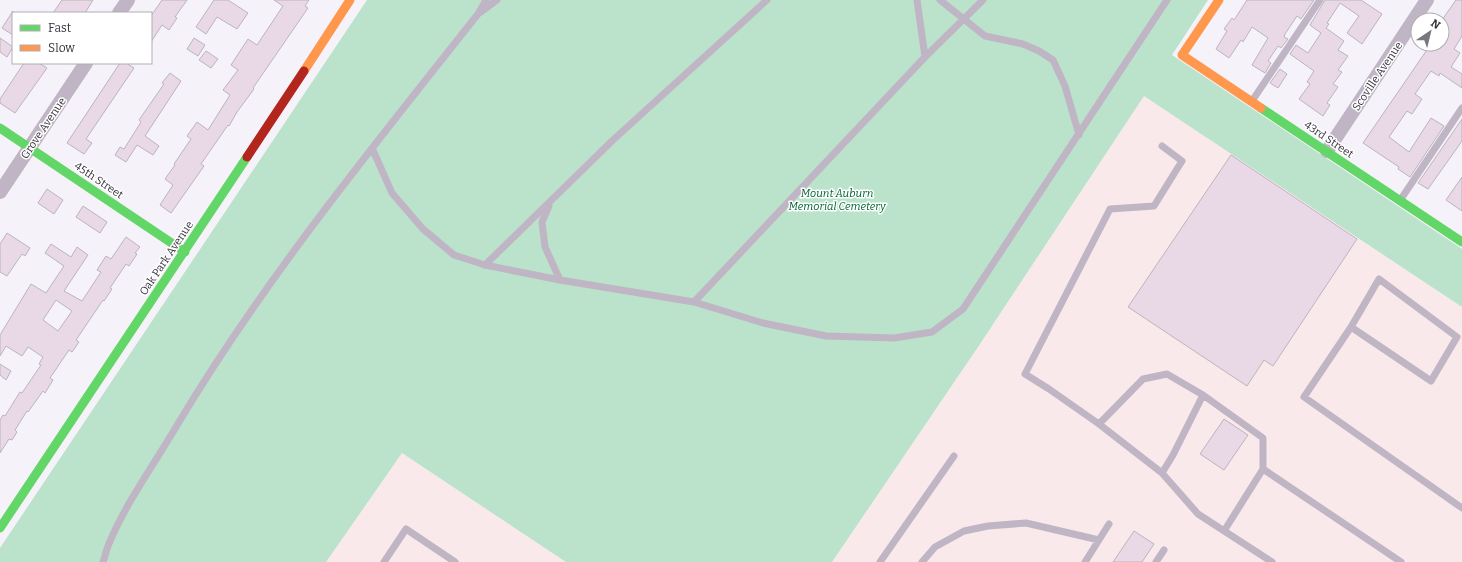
<svg xmlns="http://www.w3.org/2000/svg" width="1462" height="562" viewBox="0 0 1462 562" font-family="Bitter,serif">
	<rect width="100%" height="100%" fill="#f6f2fa"/>
	<!-- industrial -->
	<path fill="#f9e9ea" d="M1144 96 1462 307V562H832L980 344Z
		M402 453 566 562H326Z"/>
	<!-- green -->
	<path fill="#bbe2ca" d="M367 0H1208L1172 55 1462 249V307L1144 96 980 344 832 562H566L402 453 326 562H0V548Z"/>
	<!-- building -->
	<path fill="#e9d9e7" stroke="#bbb4bb" fill-rule="evenodd" d="M62 0H93L85 13H53Z
		M162 0H187L175 17 177 18 169 30 162 25 151 42V16Z
		M214 0H228L248 13 237 29 217 17 206 34 196 27Z
		M274 0H309L305 6 308 8 253 88 254 89 237 112 229 126 228 125 201 164 204 166 171 213 160 205 173 185 165 179 175 165 174 164 191 139 187 136 197 122 208 130 230 95 223 90 238 70 231 65 248 39 257 45 283 6Z
		M1247 0H1314L1301 19 1297 16 1285 34 1284 37 1288 39 1281 48 1278 46 1268 61 1271 63 1265 73 1252 65 1268 38 1252 27 1243 42 1241 40 1229 58 1216 49 1227 31 1224 29 1232 18 1234 20Z
		M1325 0H1361L1382 14 1362 44 1347 33 1359 16 1340 3 1327 23 1329 24 1326 28 1344 41 1338 50 1348 56 1338 70 1342 72 1333 84 1338 87 1327 103 1330 105 1323 116 1299 99 1310 84 1307 82 1314 71 1290 54 1296 45 1308 53 1321 33 1310 25Z
		M1456 0H1462V36L1454 49 1460 53 1451 67 1462 74V88L1440 73 1439 76 1431 71 1415 94 1422 99 1412 114 1407 111 1389 137 1409 152 1431 118 1444 126 1410 177 1398 169 1399 167 1363 143 1431 44H1442V20Z
		M13 11V35L2 28Z
		M0 38 13 47 7 57 0 52Z
		M194 38 205 45 198 56 187 49Z
		M206 51 218 59 211 68 199 60Z
		M24 63H39L47 68 15 113 0 103V99Z
		M120 63H126L134 68 86 139 92 143 84 154 67 143Z
		M1280 69 1287 74 1278 88 1270 83Z
		M170 73 181 81 145 136 159 146 153 155 137 145 126 162 115 155 120 147 124 149 141 122 139 120 164 84 162 83Z
		M1462 119V141L1428 189 1418 183Z
		M1231 155 1357 239 1273 366 1264 360 1247 386 1128 307Z
		M1462 177V211L1446 200Z
		M47 189 63 200 54 214 38 203Z
		M83 206 107 222 100 233 76 217Z
		M7 233 30 248 25 256 22 254 7 276 0 272V244Z
		M126 237 140 247 135 253 137 254 129 266 126 264 110 288 112 289 104 301 103 300 76 340 79 342 72 352 69 350 50 378 53 380 45 393 43 391 28 412 27 411 15 430 17 432 12 440 9 439 0 453V420L3 415 5 416 20 392 22 393 41 365 39 364 43 357 28 347 22 356 6 346 0 356V335L31 284 46 293 64 266 45 253 51 244 71 257 77 247 88 255 64 291 82 301 101 272 97 270 106 256 111 259ZM56 300 72 311 58 331 43 320Z
		M0 364 11 371 6 380 0 375Z
		M1224 419 1248 435 1224 470 1200 454Z
		M1134 531 1154 544 1142 562H1113Z"/>
	<g fill="none" stroke-linecap="round" stroke-linejoin="round">
		<!-- lane -->
		<path stroke="#c0b5c4" stroke-width="7" d="M917 0 925 57
			M940 0 985 36 1023 44 1039 51 1053 60 1065 86 1079 135
			M481 12 497 0
			M1252 101 1320 0
			M1162 146 1182 161 1154 206 1110 209 1025 374 1049 389 1099 424 1143 379 1167 374 1203 395
			M372 148 392 193 423 229 454 255 485 265 560 280 694 302 763 323 826 336 894 338 932 332 963 309 1167 0
			M1401 199 1462 108
			M549 206 542 222 545 247 560 280
			M485 265 613 140 767 0
			M694 302 925 57 983 0
			M1351 327 1431 381 1457 337 1379 279 1351 327 1304 397 1462 508
			M1099 424 1162 473
			M1224 531 1263 469
			M103 562C105 557 106 551 108 546 125 504 153 466 176 427 263 281 372 148 478 14L486 0
			M384 562 406 529 455 562
			M880 562 954 456
			M922 562 935 547 964 531 988 526 1026 523 1099 540
			M1085 562 1109 524
			M1156 562 1164 550
			M1272 562 1198 514 1162 473 1173 455 1203 395 1263 438V469L1401 562"/>
		<!-- street -->
		<path stroke="#c0b5c4" stroke-width="14" d="M119 13 128 0
			M1327 151 1427 0
			M0 192 86 63"/>
		<!-- fast -->
		<path stroke="#63d668" stroke-width="9" d="M1261 108 1462 242
			M0 128 185 252
			M0 528 247 157"/>
		<!-- slow -->
		<path stroke="#ff974d" stroke-width="9" d="M1219 0 1182 55 1261 108
			M304 71 350 0"/>
		<!-- jam -->
		<path stroke="#b3261e" stroke-width="9" d="M247 157 304 71"/>
	</g>
	<g text-anchor="middle" stroke-width="3" stroke-linejoin="round" paint-order="stroke">
		<!-- street labels -->
		<g font-size="11" fill="#38333e" stroke="#fff">
			<text transform="translate(1377 76) rotate(-56)" y="4">Scoville Avenue</text>
			<text transform="translate(43 128) rotate(-56)" y="4">Grove Avenue</text>
			<text transform="translate(1329 139) rotate(34)" y="4">43rd Street</text>
			<text transform="translate(99 180) rotate(34)" y="4">45th Street</text>
			<text transform="translate(166 258) rotate(-56)" y="4">Oak Park Avenue</text>
		</g>
		<!-- park labels -->
		<g font-size="11" font-style="italic" fill="#006333" stroke="#fff">
			<text x="837" y="197">Mount Auburn<tspan x="837" dy="13">Memorial Cemetery</tspan></text>
		</g>
	</g>
	<!-- legend -->
	<rect x="12" y="12" width="140" height="52" fill="#ffffff" stroke="#afadb2"/>
	<rect x="20" y="25" width="20" height="6" fill="#63d668" stroke="#afadb2"/>
	<text x="48" y="32" font-size="12" fill="#38333e">Fast</text>
	<rect x="20" y="45" width="20" height="6" fill="#ff974d" stroke="#afadb2"/>
	<text x="48" y="52" font-size="12" fill="#38333e">Slow</text>
	<!-- north arrow -->
	<g transform="translate(1430 32) rotate(35)"><circle r="19" fill="#ffffff" stroke="#afadb2"/>
	<path d="M0-3L7 15L0 10L-7 15Z" fill="#7a7680"/>
	<text y="-6" font-size="11" font-weight="bold" text-anchor="middle" fill="#38333e">N</text>
	</g>
</svg>
